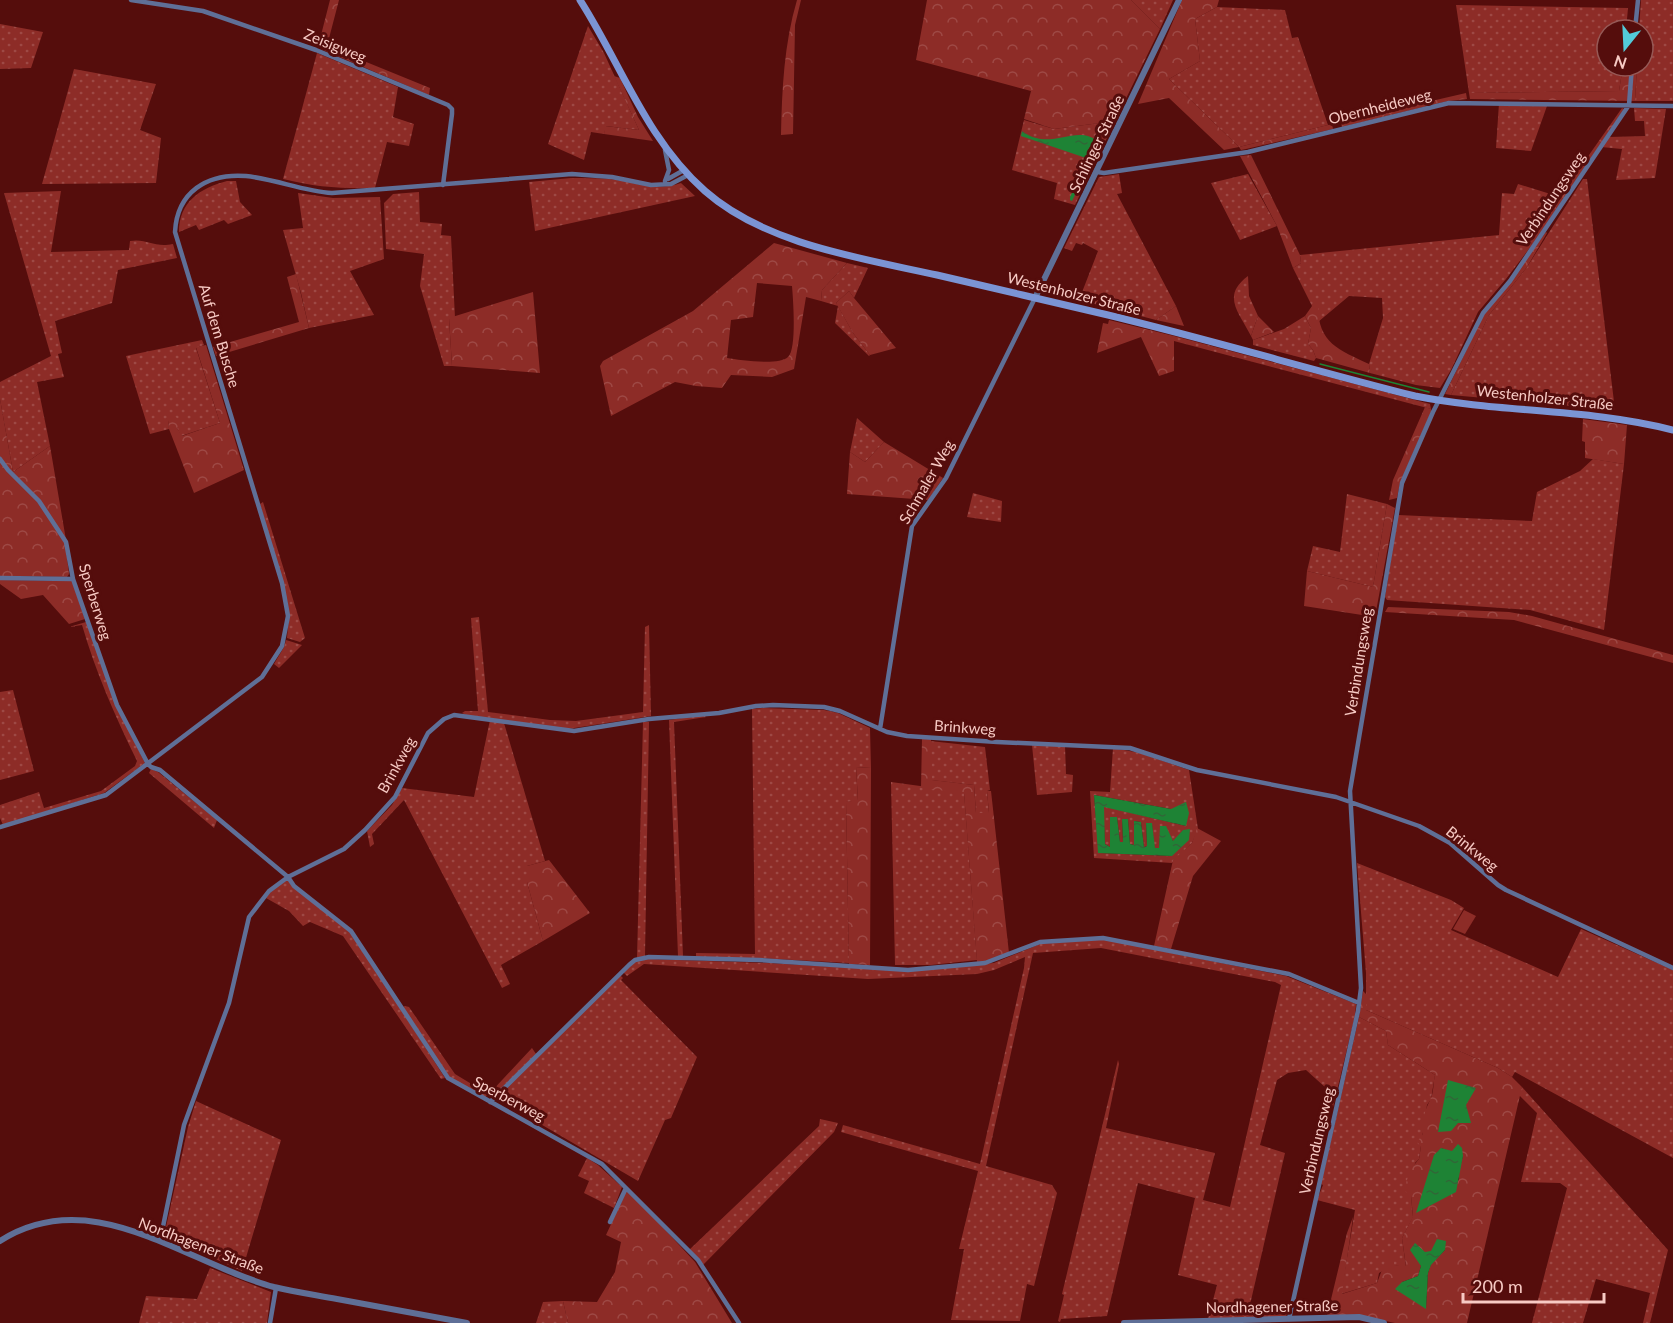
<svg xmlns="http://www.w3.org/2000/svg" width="1673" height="1323" viewBox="0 0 1673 1323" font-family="Lato,sans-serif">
	<defs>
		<pattern id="grass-dots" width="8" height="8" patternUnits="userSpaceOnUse" patternTransform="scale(1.5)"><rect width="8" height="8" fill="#8d2c27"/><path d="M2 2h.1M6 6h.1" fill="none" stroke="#9e4945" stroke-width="1.8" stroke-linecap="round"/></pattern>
		<pattern id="forest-crowns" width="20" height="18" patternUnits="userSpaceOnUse" patternTransform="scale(1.5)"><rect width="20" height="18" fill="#8d2c27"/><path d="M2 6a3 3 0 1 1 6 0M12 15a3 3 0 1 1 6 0" fill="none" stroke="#9e4945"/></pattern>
		<pattern id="water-ripples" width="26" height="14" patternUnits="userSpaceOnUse" patternTransform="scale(1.5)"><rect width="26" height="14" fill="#1e8335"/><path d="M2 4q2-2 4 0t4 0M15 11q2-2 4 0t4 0" fill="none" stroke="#306737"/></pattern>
	</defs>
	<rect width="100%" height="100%" fill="#550d0c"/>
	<!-- grass -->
	<path fill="url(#grass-dots)" fill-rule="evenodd" d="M1131 0H1173L1160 29Z
		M1641 0H1673V101H1635L1637 66H1643V30H1639Z
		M1456 5 1628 8 1626 30H1607V66H1623L1619 91 1469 93Z
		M1217 7 1285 10 1292 38 1298 37 1328 125 1239 147 1169 79 1200 61 1195 19Z
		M0 24 43 32 31 68 0 69Z
		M588 26 604 53 639 130 606 126 604 134 591 132 584 160 548 144Z
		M317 53 398 87 393 117 414 124 409 146 387 142 375 188C343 189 315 187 283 179Z
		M74 69 156 84 140 130 161 138 156 183 42 184Z
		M1499 103 1547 106 1531 151 1496 148Z
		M1634 108 1666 109 1655 178 1616 180 1622 149 1601 147 1609 137 1645 136 1644 121H1635Z
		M1024 120 1054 129 1115 121 1075 205 1054 199 1057 183 1012 170Z
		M1119 174 1122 193 1117 194 1176 306 1156 320 1079 300 1098 251 1083 243 1082 245 1076 243 1072 251 1064 248 1099 177Z
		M1248 174 1277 226 1240 240 1211 183Z
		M571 178C584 178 597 178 610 179 635 182 656 192 681 183L695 196 535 231 529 182Z
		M1583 179H1587L1615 410 1451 395 1489 315 1527 267Z
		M227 181H236L240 202 252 215 228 224 224 220 199 230 196 225 179 232C179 202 200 188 227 181Z
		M1518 184 1560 197 1530 239 1532 245 1506 279 1478 312 1451 370 1440 388 1416 385 1370 373 1369 364 1383 318 1382 298 1349 296 1318 322V306H1312L1293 268 1301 263 1300 255 1499 235 1502 193 1514 194Z
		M61 191 51 252 129 250 130 241C147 238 153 248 173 244L177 258 118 270 112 303 55 321 62 353 58 354 64 377 37 382 50 446 13 472 0 399V382L51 356 4 193Z
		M419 192 420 222 442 224 441 235 451 236 455 318 449 319 452 366H444L420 286 424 254 386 249 384 203 393 194Z
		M298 193 333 198 380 197 384 259 350 271 374 315 309 328 301 293 283 230 303 228Z
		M847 263 868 268 854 298 849 291 836 303 838 306 853 333 870 355 869 356 835 323 838 306 821 301 822 290Z
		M1248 276 1249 296 1258 316 1251 336C1239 312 1221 296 1248 276Z
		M1305 316 1311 328 1308 344 1313 350 1316 358 1314 361 1253 345V340L1284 329Z
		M1174 336 1430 404 1431 409 1174 341Z
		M202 340 204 345 196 348 220 423 181 436 177 428 168 420 169 429 150 434 126 356Z
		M857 418 884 442 865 462 850 452Z
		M1593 459 1624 464 1604 630 1530 610 1387 600 1385 597 1398 515 1532 521 1537 492 1580 471Z
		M973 493 1002 501 1001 522 967 517Z
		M1347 494 1387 504 1373 587 1307 571 1313 546 1340 552Z
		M263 502 305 638 300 642 287 638 289 616 287 600 260 504Z
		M479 617 488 712 550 720 576 721 643 712 645 627 649 625 651 716 568 729 466 715 462 713 465 711H478L471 618Z
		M86 622 116 705 145 763 104 793 3 825 0 818V805L39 792 44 808 101 791 135 766 137 761C115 716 96 673 82 625L69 627Z
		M286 640 302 645 279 668 274 664 284 647Z
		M13 690 34 771 0 780V692Z
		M763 708 824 710 838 713 870 728 871 768 856 767 858 801 846 802 849 963 759 958H696V953L755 954 752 709Z
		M703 715 706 717 674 722 683 956H678L669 720Z
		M490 720 504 723 545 861 527 866V882L543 941 501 965 510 984 502 988 404 800 372 834 374 844 370 847 367 831 392 805 402 788 474 797Z
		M643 722H649L645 956 637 958Z
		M930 741 985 747 990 790 987 791 989 813H976L974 785 931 780Z
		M1032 745 1065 746 1066 774 1073 775 1072 792 1037 795Z
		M1113 748 1140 753 1189 770 1198 829 1192 843 1172 863 1094 858 1090 791 1110 792ZM1094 795 1171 809 1186 826 1103 806 1105 844 1110 847V817L1117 818 1120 842H1123L1122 819H1128L1130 844 1134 845V821L1141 822 1144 847 1147 846 1146 823 1152 824 1154 848 1159 849 1161 826 1173 841 1172 856 1099 853Z
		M151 769 158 772 217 820 214 828 149 773Z
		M891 782 964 792 977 960 931 965H895Z
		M1357 863 1451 900 1464 908 1451 930 1558 977 1581 929 1673 970V1158L1515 1072 1512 1077 1498 1068 1366 1010V973Z
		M287 880 351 932 445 1078 441 1079 343 936 310 922 303 926 289 911 266 898 271 891Z
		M1102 939 1286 976 1356 1004 1355 1016 1333 1107 1324 1105 1326 1088 1306 1070 1288 1073 1277 1080 1260 1145 1285 1153 1249 1309H1288L1286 1317 1208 1319 1217 1285 1178 1275 1195 1198 1138 1183 1107 1316 1061 1319 1060 1322 1058 1321 1064 1295 1062 1294 1118 1060 1119 1064 1106 1128 1215 1153 1203 1200 1230 1207 1281 985 1275 982 1101 948 1033 953 986 1166 1052 1185 1057 1193 1034 1286 1027 1284 1020 1321 951 1320 964 1249H959L978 1171 841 1132 843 1125 980 1164 1024 968 1025 957 994 970 977 974 868 979 644 964 627 976 623 972 636 961 648 959 767 963 908 971 994 963 1040 944Z
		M620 975 623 978 621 980 697 1057 671 1118 665 1120 638 1181 496 1098Z
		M405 1006 409 1007 455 1074 488 1094 485 1098 450 1078 403 1007Z
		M1359 1017 1386 1031 1388 1045 1435 1075 1431 1099 1427 1105 1419 1159 1415 1163 1411 1196 1413 1217 1402 1238 1406 1267 1393 1265 1379 1273 1377 1283 1341 1294 1355 1210 1317 1200 1323 1185 1321 1184Z
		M532 1048 536 1054 494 1096 490 1093Z
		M1522 1087 1668 1250 1650 1323H1643L1650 1293 1596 1279 1583 1323H1532L1567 1188 1560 1183 1521 1182 1537 1113 1519 1095Z
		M196 1101 281 1140 242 1271 164 1236 188 1127Z
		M820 1119 838 1123 834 1132 703 1265 689 1250 819 1126Z
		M587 1158 598 1165 622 1187 614 1208 584 1193 589 1181 578 1176Z
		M210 1268 271 1292 267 1323H139L146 1296 197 1299Z
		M563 1301 568 1323H536L543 1302Z"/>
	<!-- forest -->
	<path fill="url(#forest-crowns)" fill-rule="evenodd" d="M330 0H339L327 46 430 88 429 95 321 49 319 43Z
		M797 0H801L795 25 793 134 781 135C782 89 784 44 797 0Z
		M927 0H1131L1160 29 1115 121 1054 129 1024 119 1031 91 916 60Z
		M1182 0H1219L1217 7 1195 19 1200 61 1169 79 1239 147 1328 125 1332 124 1333 129 1246 149 1241 150 1239 147 1224 150 1169 98 1138 104Z
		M1623 66H1637L1635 101 1470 99 1469 93 1619 91Z
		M614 76 620 78 638 117 653 141 604 134 605 126 639 130Z
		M1466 93 1467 99 1448 101 1342 127 1341 122Z
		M1622 108 1624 109 1532 245 1530 239Z
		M1251 155 1300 255 1301 263 1293 268 1277 226 1240 156Z
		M1546 232 1547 233 1527 267 1489 315 1451 395 1445 394 1484 314Z
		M774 243 847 263 822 290 821 301 806 297 794 369 772 377 731 375 722 388 696 386 675 382 611 416 600 366 603 361 693 311ZM757 283 792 286C793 298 797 349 788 357 779 366 740 360 727 358L731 320 753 317Z
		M296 274 309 328 216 356 213 347 299 322 287 277Z
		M849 291 854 298 896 348 870 355 853 333 836 303Z
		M533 292 540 373 452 366 449 318Z
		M1176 306 1184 326 1156 320Z
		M1312 306H1318C1318 343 1339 350 1369 364L1370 373 1316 358 1313 350 1308 344 1311 328 1305 316Z
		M1258 316 1274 332 1253 340 1251 336Z
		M1109 320 1174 336V371L1159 376 1141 337 1097 353 1103 323 1108 324Z
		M206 345 244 470 194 493 169 429 168 420 173 415 181 421 177 428 182 436 220 423 196 347Z
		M0 399 13 472 50 446 66 540 65 541 69 574 67 577 0 576Z
		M1425 407 1431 409V412L1400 483 1397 498 1389 500 1393 480Z
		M1583 419 1627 425 1624 464 1585 458V442L1582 441Z
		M884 442 943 478 928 500 847 494 850 452 865 462Z
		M1387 504 1395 508 1375 617 1304 606 1307 571 1373 587Z
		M0 580 72 581 85 619 69 624 43 595 21 599 0 584Z
		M1388 607 1509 612 1532 616 1673 655V663L1514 620 1385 612Z
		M922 739H931L932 780 974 785 976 813H989L987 791H991L1009 953 992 960 977 962 964 793 921 788Z
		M856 767 871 768 870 965 849 964 846 802 858 800Z
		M1197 828 1221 841 1193 876 1171 949 1154 946 1173 860 1192 843Z
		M549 860 590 913 543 941 527 882V866Z
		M1363 991 1366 994V1010L1498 1068 1512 1077 1522 1087 1467 1323H1395L1362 1316H1327L1347 1233 1353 1217 1342 1294 1377 1283 1388 1254 1394 1257V1265L1406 1266 1402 1238 1413 1216 1411 1196 1404 1190 1410 1170 1419 1159 1421 1146 1417 1142 1423 1134C1421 1122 1425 1110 1430 1100 1434 1093 1433 1083 1435 1075L1388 1045 1386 1031 1359 1017ZM1448 1080 1470 1122 1458 1123ZM1441 1148 1463 1156 1459 1171V1181ZM1415 1244 1425 1253 1445 1250 1431 1264 1428 1273 1426 1308 1402 1282 1418 1276 1421 1266Z
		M629 1191 695 1262 732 1323H568L563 1301 597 1302 615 1272 621 1242 606 1235 626 1192Z"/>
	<!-- garden -->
	<path fill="#8d2c27" d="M1464 910 1476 916 1465 934 1453 929Z"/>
	<!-- water -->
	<path fill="url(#water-ripples)" d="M1022 131C1051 153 1075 122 1099 142V146L1072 201 1070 200V197L1085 167 1086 158 1021 136Z
		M1094 795 1171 809 1186 802 1189 813 1186 826 1104 807 1105 844 1110 847V817H1117L1120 842H1123L1122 819H1128L1130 844 1134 845V821L1141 822 1144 847 1147 846 1146 823H1152L1155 848H1159L1160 826H1166L1173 841 1183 830 1190 829 1189 840 1172 856 1098 853Z
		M1448 1080 1476 1088 1466 1105 1471 1123H1458L1451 1131 1438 1132Z
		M1458 1144 1462 1148 1463 1156 1456 1192 1416 1213 1434 1155 1441 1148 1452 1151Z
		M1437 1239 1446 1241 1445 1250 1431 1265 1428 1273 1426 1309 1395 1289 1402 1282 1418 1276 1421 1266 1410 1250 1415 1243 1425 1252 1431 1251Z"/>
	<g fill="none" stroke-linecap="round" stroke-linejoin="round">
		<!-- stream -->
		<path stroke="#1e8335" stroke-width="1.5" d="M1320 364 1429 392"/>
		<!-- minor -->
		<path stroke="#5f6f97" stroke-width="4.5" d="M131 0 203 11 316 50 448 105 452 109V114L443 185
			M1635 30 1638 0
			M1097 172 1104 173 1248 152 1449 103 1673 106
			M668 179 684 170
			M665 181 669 170 665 150
			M0 459 8 470 39 501 66 542 73 579 117 705 148 764 151 767 160 770 288 877 294 886 351 931 448 1078 602 1164 698 1260 739 1323
			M0 578 73 579
			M880 729 912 526 946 478 1035 298
			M0 827 106 795 262 677 282 646 288 616 282 583 175 232C177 192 207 173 246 176 275 179 303 191 332 193L572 174 612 177 651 185 671 184 688 175
			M490 1102 629 965 635 960 649 957 759 960 908 970 985 963 1040 942 1103 938 1289 974 1359 1003
			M610 1222 626 1188
			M160 1241 184 1125 229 1003 249 917 269 891 288 877 344 849 365 830 395 797 428 733 444 719 454 715 574 731 649 719 719 713 756 706 773 705 824 707 840 711 887 732 907 736 997 742 1130 748 1197 770 1336 797 1419 826 1450 843 1498 885 1506 890 1673 968
			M1289 1319 1358 1011 1361 988 1350 791 1402 483 1433 412 1483 313 1510 281 1629 105 1632 66
			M270 1323 276 1288"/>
		<!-- tertiary -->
		<path stroke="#5f6f97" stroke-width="6" d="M1035 298 1179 0
			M0 1241C92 1182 185 1263 274 1287 295 1292 316 1295 337 1299 380 1307 424 1315 467 1323
			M1124 1323 1359 1317 1384 1323"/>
		<!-- secondary -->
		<path stroke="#7b94d4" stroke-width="7" d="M580 0C621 64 646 139 705 191 765 244 860 258 937 275 994 288 1051 302 1108 315 1211 340 1312 370 1415 396 1501 413 1587 408 1673 430"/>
	</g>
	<g text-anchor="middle" stroke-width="6" stroke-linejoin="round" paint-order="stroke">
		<!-- street labels -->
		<g font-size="15" fill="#f7cac4" stroke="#550d0c">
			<text transform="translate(335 46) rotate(22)" y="5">Zeisigweg</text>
			<text transform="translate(1380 107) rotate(-14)" y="5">Obernheideweg</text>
			<text transform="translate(1097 144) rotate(-64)" y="5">Schlinger Straße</text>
			<text transform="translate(1551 199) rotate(-56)" y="5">Verbindungsweg</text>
			<text transform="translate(1074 294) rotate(14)" y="5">Westenholzer Straße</text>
			<text transform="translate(219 336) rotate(73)" y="5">Auf dem Busche</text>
			<text transform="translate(1545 398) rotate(6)" y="5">Westenholzer Straße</text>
			<text transform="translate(927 482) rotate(-60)" y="5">Schmaler Weg</text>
			<text transform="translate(95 602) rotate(73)" y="5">Sperberweg</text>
			<text transform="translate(1359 662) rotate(-81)" y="5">Verbindungsweg</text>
			<text transform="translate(965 728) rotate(4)" y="5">Brinkweg</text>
			<text transform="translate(397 765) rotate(-61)" y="5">Brinkweg</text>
			<text transform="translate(1472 849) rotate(39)" y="5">Brinkweg</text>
			<text transform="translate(509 1099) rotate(28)" y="5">Sperberweg</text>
			<text transform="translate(1317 1141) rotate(-77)" y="5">Verbindungsweg</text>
			<text transform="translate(201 1246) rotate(21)" y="5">Nordhagener Straße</text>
			<text transform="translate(1272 1307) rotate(-1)" y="5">Nordhagener Straße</text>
		</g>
	</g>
	<!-- north arrow -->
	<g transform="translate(1625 48) rotate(198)"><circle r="28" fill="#550d0c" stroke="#965956" stroke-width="1.5"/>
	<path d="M0-4.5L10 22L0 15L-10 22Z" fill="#53cbda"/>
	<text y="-9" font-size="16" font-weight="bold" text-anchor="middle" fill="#f7cac4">N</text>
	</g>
	<!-- scale -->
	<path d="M1463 1293v9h141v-9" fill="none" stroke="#f7cac4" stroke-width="3"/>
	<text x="1472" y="1293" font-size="18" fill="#f7cac4" stroke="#550d0c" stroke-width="4.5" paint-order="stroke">200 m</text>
</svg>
